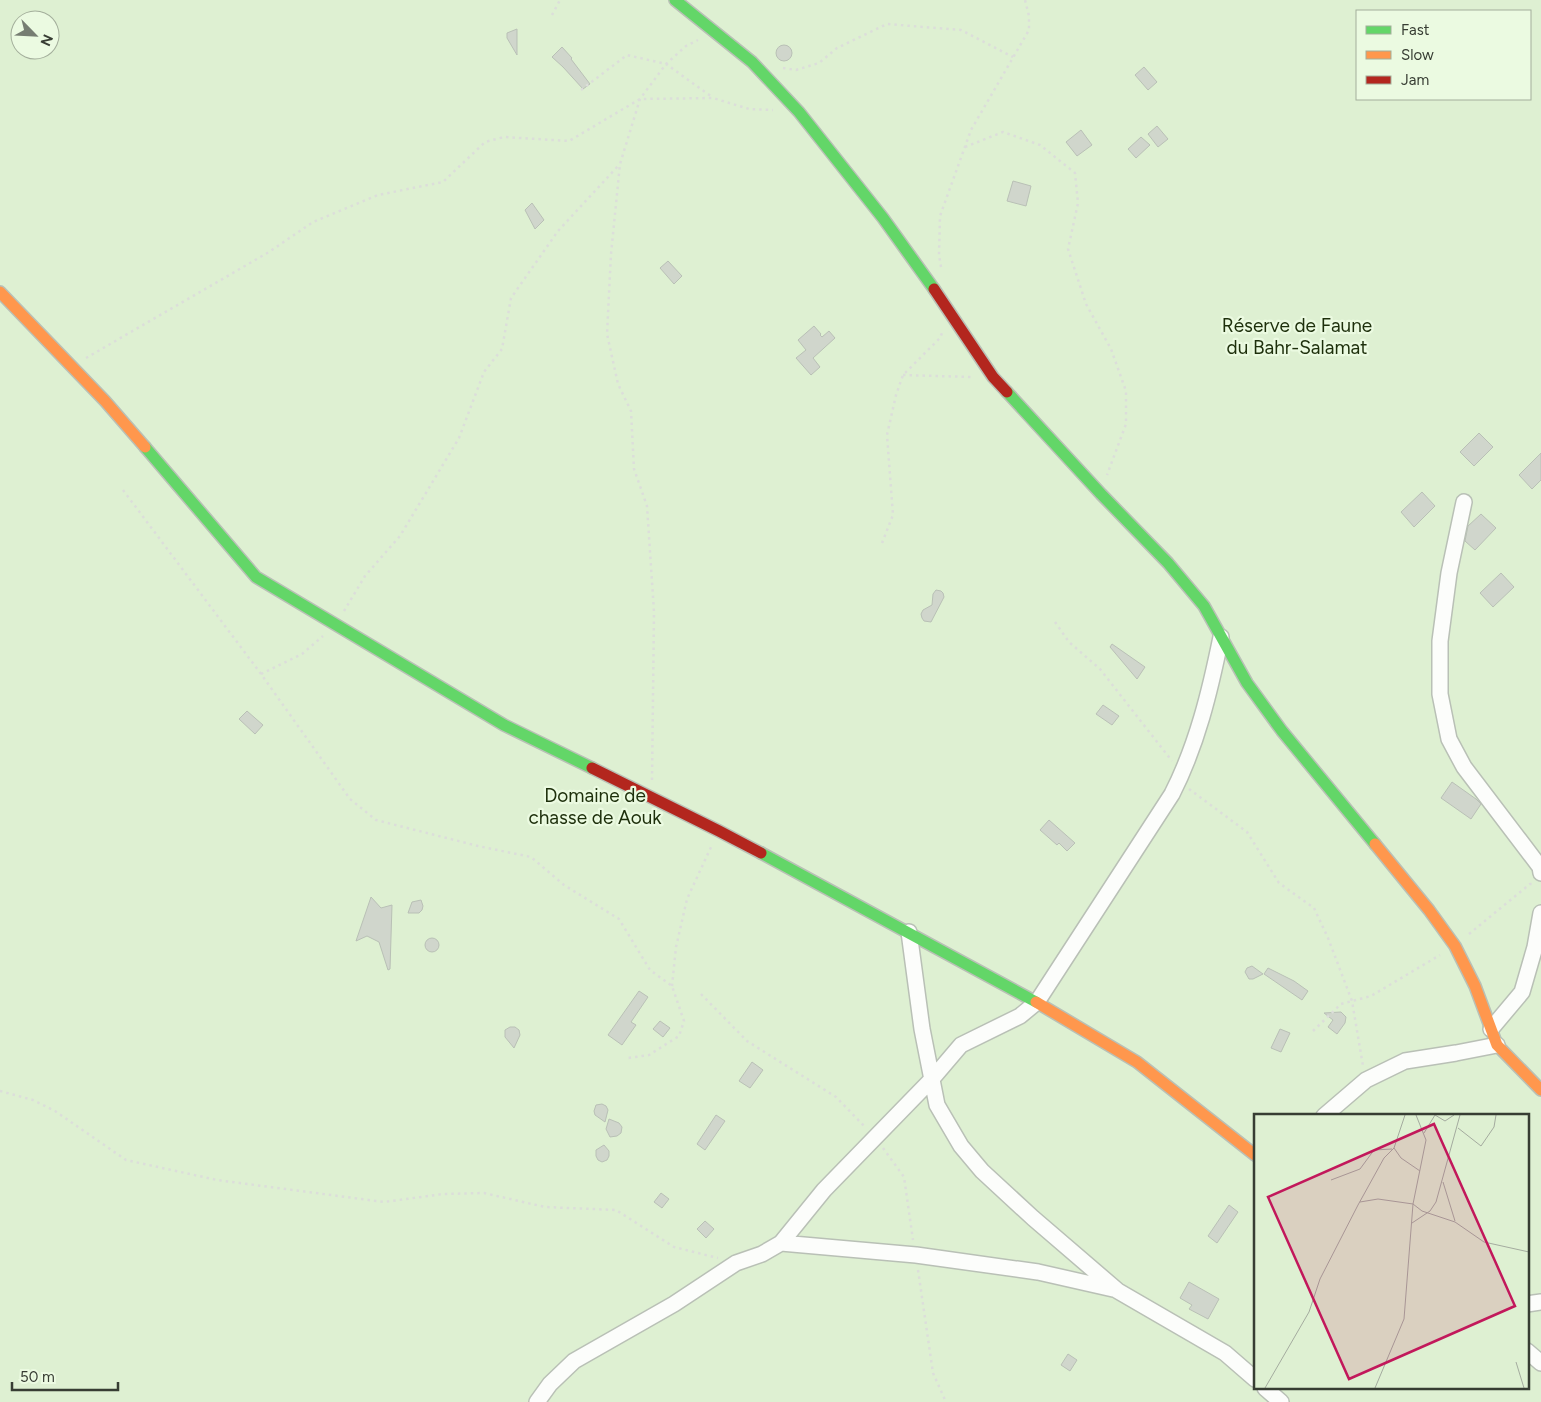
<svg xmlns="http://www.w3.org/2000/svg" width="1541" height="1402" viewBox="0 0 1541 1402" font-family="Figtree,sans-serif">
	<rect width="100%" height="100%" fill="#ecf4e7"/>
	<!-- green -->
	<path fill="#def0d2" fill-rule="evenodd" d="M0 0H1541V1402H0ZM1357 11H1530V99H1357ZM20 20H50V50H20ZM1255 1116H1527V1388H1255Z"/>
	<!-- building -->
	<path fill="#d0d6cc" stroke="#b9c0b6" d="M517 29V55L507 38V33Z
		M776 53a8 8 0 1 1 16 0a8 8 0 1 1-16 0Z
		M562 47 572 58 571 59 590 84 583 89 563 67 552 57Z
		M1144 67 1157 82 1148 90 1135 75Z
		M1157 126 1168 139 1158 147 1148 134Z
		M1081 130 1092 145 1077 156 1066 142Z
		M1141 137 1150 145 1136 158 1128 149Z
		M1013 181 1031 186 1026 206 1007 201Z
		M532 203 544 220 535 229 525 210Z
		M668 261 682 276 674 284 660 268Z
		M814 326 821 334 820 335 822 337 829 331 835 338 813 358 820 367 811 375 796 358 806 350 798 340Z
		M1479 433 1493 447 1474 466 1460 452Z
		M1541 453V480L1532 489 1519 475Z
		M1422 492 1435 506 1414 527 1401 512Z
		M1481 514 1496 528 1475 550 1465 541 1468 526Z
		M1501 573 1514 587 1493 607 1480 593Z
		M936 590 941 591 943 593 944 597 931 622 924 621 922 618 921 614 923 610 932 605 933 594Z
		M1112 644 1145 667 1137 679 1110 647Z
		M1103 705 1119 716 1112 725 1096 714Z
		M247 711 263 725 255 734 239 719Z
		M1452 782 1476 799 1481 804 1471 819 1441 798Z
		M1049 820 1075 843 1067 851 1059 843 1057 845 1040 830Z
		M371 897 381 908 392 905 390 969 388 970 379 942 367 936 356 941Z
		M421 900 423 906 422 910 419 913H408L412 902Z
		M425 945a7 7 0 1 1 14 0a7 7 0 1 1-14 0Z
		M1252 966 1263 974 1253 979H1249L1245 972 1247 968Z
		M1268 968 1294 981 1308 991 1302 1000 1264 974Z
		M639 991 648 997 631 1022 636 1025 622 1045 608 1035Z
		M1341 1012 1346 1017 1345 1023 1337 1034 1328 1027 1333 1020 1324 1013Z
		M660 1021 670 1028 663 1037 653 1029Z
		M510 1027H515L519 1030 520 1035 514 1048 505 1037V1030Z
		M1280 1029 1290 1033 1281 1052 1271 1048Z
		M752 1062 763 1070 750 1088 739 1081Z
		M602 1104 606 1106 608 1110 605 1122 595 1115 594 1111 596 1105Z
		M716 1115 725 1121 705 1150 697 1144Z
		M609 1119 619 1123 622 1127 621 1133 617 1136 610 1137 606 1129Z
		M604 1145 609 1151V1156L607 1160 602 1162 598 1160 596 1156V1150Z
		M661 1193 669 1199 662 1208 654 1202Z
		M1229 1205 1238 1212 1217 1243 1208 1236Z
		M705 1221 714 1229 706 1238 697 1229Z
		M1189 1282 1219 1299 1208 1319 1189 1309 1192 1305 1180 1298Z
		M1068 1354 1077 1360 1070 1371 1061 1365Z"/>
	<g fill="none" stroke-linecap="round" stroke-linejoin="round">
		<!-- street casing -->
		<g stroke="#b9c0b6" stroke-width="18">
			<path id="street" d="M1464 502 1449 573 1440 641V694L1449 739 1464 767 1540 867 1541 873
				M909 932 922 1029 937 1105 961 1146 982 1171 1033 1218 1118 1291 1225 1353 1255 1379
				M1491 1029 1522 992 1535 947 1541 913
				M1324 1116 1366 1080 1405 1061 1456 1053 1497 1045
				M781 1243 916 1255 1038 1272 1113 1289
				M1527 1304 1541 1302
				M1527 1351 1541 1363
				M1265 1388 1281 1402
				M537 1402 550 1384 574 1361 674 1304 736 1263 762 1254 781 1243 824 1190 932 1079 961 1045 1020 1016 1037 1002 1172 794C1197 745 1210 691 1221 637"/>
		</g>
		<!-- fast casing -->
		<g stroke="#b9c0b6" stroke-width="14">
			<path id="fast" d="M675 0 752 62 799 112 883 218 934 289
				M1007 392 1101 494 1168 563 1204 606 1247 683 1282 731 1375 844
				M145 447 256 577 504 725 592 768
				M761 853 1036 1002"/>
		</g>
		<!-- slow casing -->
		<g stroke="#b9c0b6" stroke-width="14">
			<path id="slow" d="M0 292 105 401 145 447
				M1375 844 1429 910 1455 946 1475 986 1497 1045 1541 1090
				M1036 1002 1137 1062 1255 1155"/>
		</g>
		<!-- jam casing -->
		<g stroke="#b9c0b6" stroke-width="14">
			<path id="jam" d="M934 289 993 377 1007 392
				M592 768 719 831 761 853"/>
		</g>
		<!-- path -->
		<path stroke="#dcdeda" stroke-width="2.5" stroke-dasharray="2.5 4" stroke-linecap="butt" d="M552 15 560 0
			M783 68 796 70 819 63 837 48 887 24 961 30 1013 57
			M581 90 627 55 666 64 712 97
			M965 147 1003 132 1040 145 1075 173 1078 203 1068 249 1086 304 1111 349 1126 391V424L1107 475
			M941 267 939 255 940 216 971 130 1029 30V16L1025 0
			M86 358 269 252 313 222 378 195 443 182 485 142 504 137 569 141 640 99 713 98 749 109 773 110
			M903 375 972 377
			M123 490 261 674 350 799 376 820 478 846 531 857 564 885 619 919 650 970 672 986 684 1021 679 1036 649 1055 628 1058
			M882 543 893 515 887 435 896 395 903 375 940 338 942 333
			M344 611 365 576 400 536 459 438 484 372 502 349 511 298 558 231 619 165
			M1055 622 1069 642 1100 669 1172 761
			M261 674 302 654 323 636
			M652 780 654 612 647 506 634 469 631 411 618 384 607 334 611 254 620 164 640 99 666 64 686 46 698 40
			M1189 789 1247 832 1279 883 1314 908 1328 938 1352 1001 1363 1066
			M1469 934 1530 884H1533
			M672 986 676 947 687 899 712 845
			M701 994 747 1041 836 1097 865 1127
			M1313 1031 1341 1004 1371 996 1440 955
			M0 1091 33 1100 55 1111 126 1160 217 1180 384 1202 443 1194 484 1193 545 1207 616 1210 674 1247 718 1258
			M883 1148 904 1177 913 1240
			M918 1270 933 1373 946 1402"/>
		<!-- street -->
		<use href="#street" stroke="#fcfdfb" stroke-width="15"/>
		<!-- fast -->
		<use href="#fast" stroke="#63d668" stroke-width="11"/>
		<!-- slow -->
		<use href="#slow" stroke="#ff974d" stroke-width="11"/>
		<!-- jam -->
		<use href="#jam" stroke="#b3261e" stroke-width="11"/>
	</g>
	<g text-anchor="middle" stroke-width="4.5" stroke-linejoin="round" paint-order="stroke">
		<!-- park labels -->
		<g font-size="19" fill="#1d2f0b" stroke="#ebfae1">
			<text x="1297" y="332">Réserve de Faune<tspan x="1297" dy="22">du Bahr-Salamat</tspan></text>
			<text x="595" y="802">Domaine de<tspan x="595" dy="22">chasse de Aouk</tspan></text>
		</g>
	</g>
	<!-- overview -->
	<g transform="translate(1254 1114)">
		<rect width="275" height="275" fill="#ecf4e7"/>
		<path d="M0 1H275V274H0Z" fill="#def0d2"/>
		<path fill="none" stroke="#a4ab9f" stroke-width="1" d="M181 1 191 7 200 1M204 14 227 32 240 13 242 1M170 19 181 1M140 34 147 44 166 57M77 66 106 55 120 36 138 35M189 68 201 107M106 88 124 85 159 90 168 97 201 108 230 128 275 138M158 109 176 97 182 88 206 1M262 248 270 274M11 274 55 198 66 165 104 91 130 44 140 34 151 1M121 274 150 205 159 90 172 26 162 1"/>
		<path fill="#c2185b" fill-opacity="0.15" stroke="#c2185b" stroke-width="2.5" d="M180 10 261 192 95 265 14 83Z"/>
		<rect width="275" height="275" fill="none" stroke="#373d33" stroke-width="2.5"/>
	</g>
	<!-- legend -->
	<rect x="1356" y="10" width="175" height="90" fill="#ebfae1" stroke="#a3ae9b"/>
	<rect x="1366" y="26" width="25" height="8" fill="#63d668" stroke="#a3ae9b"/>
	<text x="1401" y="35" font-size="15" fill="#373d33">Fast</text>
	<rect x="1366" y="51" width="25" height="8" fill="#ff974d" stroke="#a3ae9b"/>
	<text x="1401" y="60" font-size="15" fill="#373d33">Slow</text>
	<rect x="1366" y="76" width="25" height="8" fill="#b3261e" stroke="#a3ae9b"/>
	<text x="1401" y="85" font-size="15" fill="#373d33">Jam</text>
	<!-- north arrow -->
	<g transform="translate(35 35) rotate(114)"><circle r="24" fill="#ebfae1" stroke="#a3ae9b"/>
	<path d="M0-4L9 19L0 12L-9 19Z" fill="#767d72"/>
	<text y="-8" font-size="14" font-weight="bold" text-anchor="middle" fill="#373d33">N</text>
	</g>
	<!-- scale -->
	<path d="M12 1382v8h106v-8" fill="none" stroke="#373d33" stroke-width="2.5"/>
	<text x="20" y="1382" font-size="15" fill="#373d33" stroke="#ebfae1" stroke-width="4" paint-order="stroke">50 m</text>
</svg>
